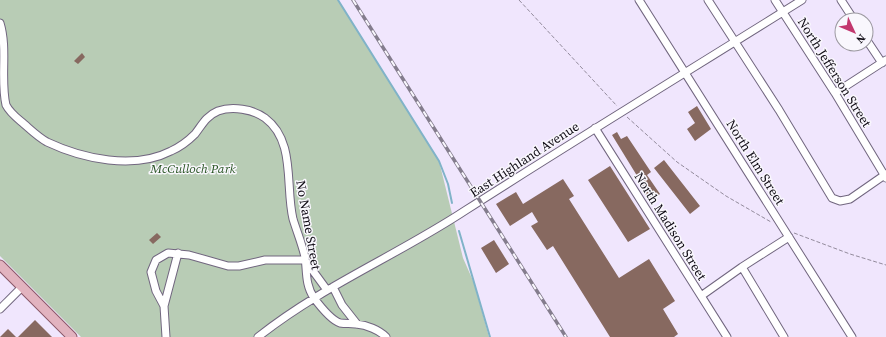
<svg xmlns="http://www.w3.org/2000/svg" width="886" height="337" viewBox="0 0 886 337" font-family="'Source Serif 4',serif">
	<rect width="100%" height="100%" fill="#f0e6fd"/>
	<!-- green -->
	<path fill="#b8ccb5" d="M0 0H338L439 161 463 258 474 283 489 337H81L0 256Z"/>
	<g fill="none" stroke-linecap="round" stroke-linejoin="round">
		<!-- stream -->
		<path stroke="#80b3c8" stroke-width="2" d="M338 0 439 161 448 184 452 203
			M459 231 490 337"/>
	</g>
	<!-- building -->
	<path fill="#876960" d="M82 53 85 57 78 64 74 61Z
		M697 106 711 129 695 141 687 129 695 123 688 112Z
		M617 132 621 139 627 136 651 172 647 175 660 194 650 202 637 180 639 179 612 135Z
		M664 160 700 206 690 214 654 168Z
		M610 166 650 229 628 242 588 180Z
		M563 179 574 196 569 199 619 278 649 259 675 301 663 309 678 334 674 337H610L553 246 547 250 531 226 538 222 532 212 510 226 496 204 516 192 523 204Z
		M157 233 161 237 153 244 149 240Z
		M494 240 509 264 496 273 481 248Z
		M35 320 52 337H18Z
		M8 329 16 337H0Z"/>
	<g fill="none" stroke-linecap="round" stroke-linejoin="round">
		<!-- minor casing -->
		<g stroke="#71667f" stroke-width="9">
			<path id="minor" d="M639 0 852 337
				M708 0 779 110 832 198 840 201 850 199 886 174
				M775 0 835 93 886 178
				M841 0 854 20
				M0 23C8 49 0 79 6 105 10 113 17 118 24 124 31 130 38 137 47 142 83 159 134 170 171 151 180 147 188 141 195 134 202 125 206 116 218 111 232 106 253 109 265 118 296 141 285 186 293 219 297 232 302 244 305 257 307 271 305 285 314 298 320 306 331 320 340 323 346 324 351 323 356 324 367 325 379 330 386 337
				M866 39 882 63
				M835 93 886 60
				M595 128 727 337
				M742 267 784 337
				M333 287 342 305 357 324
				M701 296 742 267 789 237
				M164 306 178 253
				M0 309 22 287
				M166 337 164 306 156 291 151 272 156 260 168 253 189 255 228 266H239L265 260H305L327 290
				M258 337C322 286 398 255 466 210 577 139 690 70 802 0"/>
		</g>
		<!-- major casing -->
		<g stroke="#8b5768" stroke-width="11">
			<path id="major" d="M0 265 72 337"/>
		</g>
		<!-- path -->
		<path stroke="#938b9c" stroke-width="1" stroke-dasharray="4 2" stroke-linecap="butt" d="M519 0 617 106
			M627 117 677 162 726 196 771 222
			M794 233 850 254 886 265"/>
		<!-- minor -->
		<use href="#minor" stroke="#fff" stroke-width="7"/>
		<!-- major -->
		<use href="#major" stroke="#e2b3bf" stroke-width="9"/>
		<!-- rail casing -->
		<g stroke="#847d8d" stroke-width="3.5">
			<path id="rail" d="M353 0 566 337"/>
		</g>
		<!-- rail -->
		<use href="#rail" stroke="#f9f7fd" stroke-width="2" stroke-dasharray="6" stroke-linecap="butt"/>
	</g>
	<g text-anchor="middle" stroke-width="3" stroke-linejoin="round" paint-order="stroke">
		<!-- street labels -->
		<g font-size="13" fill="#0e0a13" stroke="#f9f7fd">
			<text transform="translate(835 72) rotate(58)" y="5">North Jefferson Street</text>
			<text transform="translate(524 159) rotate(-33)" y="5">East Highland Avenue</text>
			<text transform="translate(756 162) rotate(58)" y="5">North Elm Street</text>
			<text transform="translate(309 225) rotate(80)" y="5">No Name Street</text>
			<text transform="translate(671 226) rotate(58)" y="5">North Madison Street</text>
		</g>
		<!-- park labels -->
		<g font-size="13" font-style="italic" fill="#295524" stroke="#f9f7fd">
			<text x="193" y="173">McCulloch Park</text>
		</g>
	</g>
	<!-- north arrow -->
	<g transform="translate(854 32) rotate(134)"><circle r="19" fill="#f9f7fd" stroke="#9b989f"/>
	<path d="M0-3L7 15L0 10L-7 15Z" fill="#c2376e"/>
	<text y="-6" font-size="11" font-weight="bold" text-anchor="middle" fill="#0e0a13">N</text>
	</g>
</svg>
